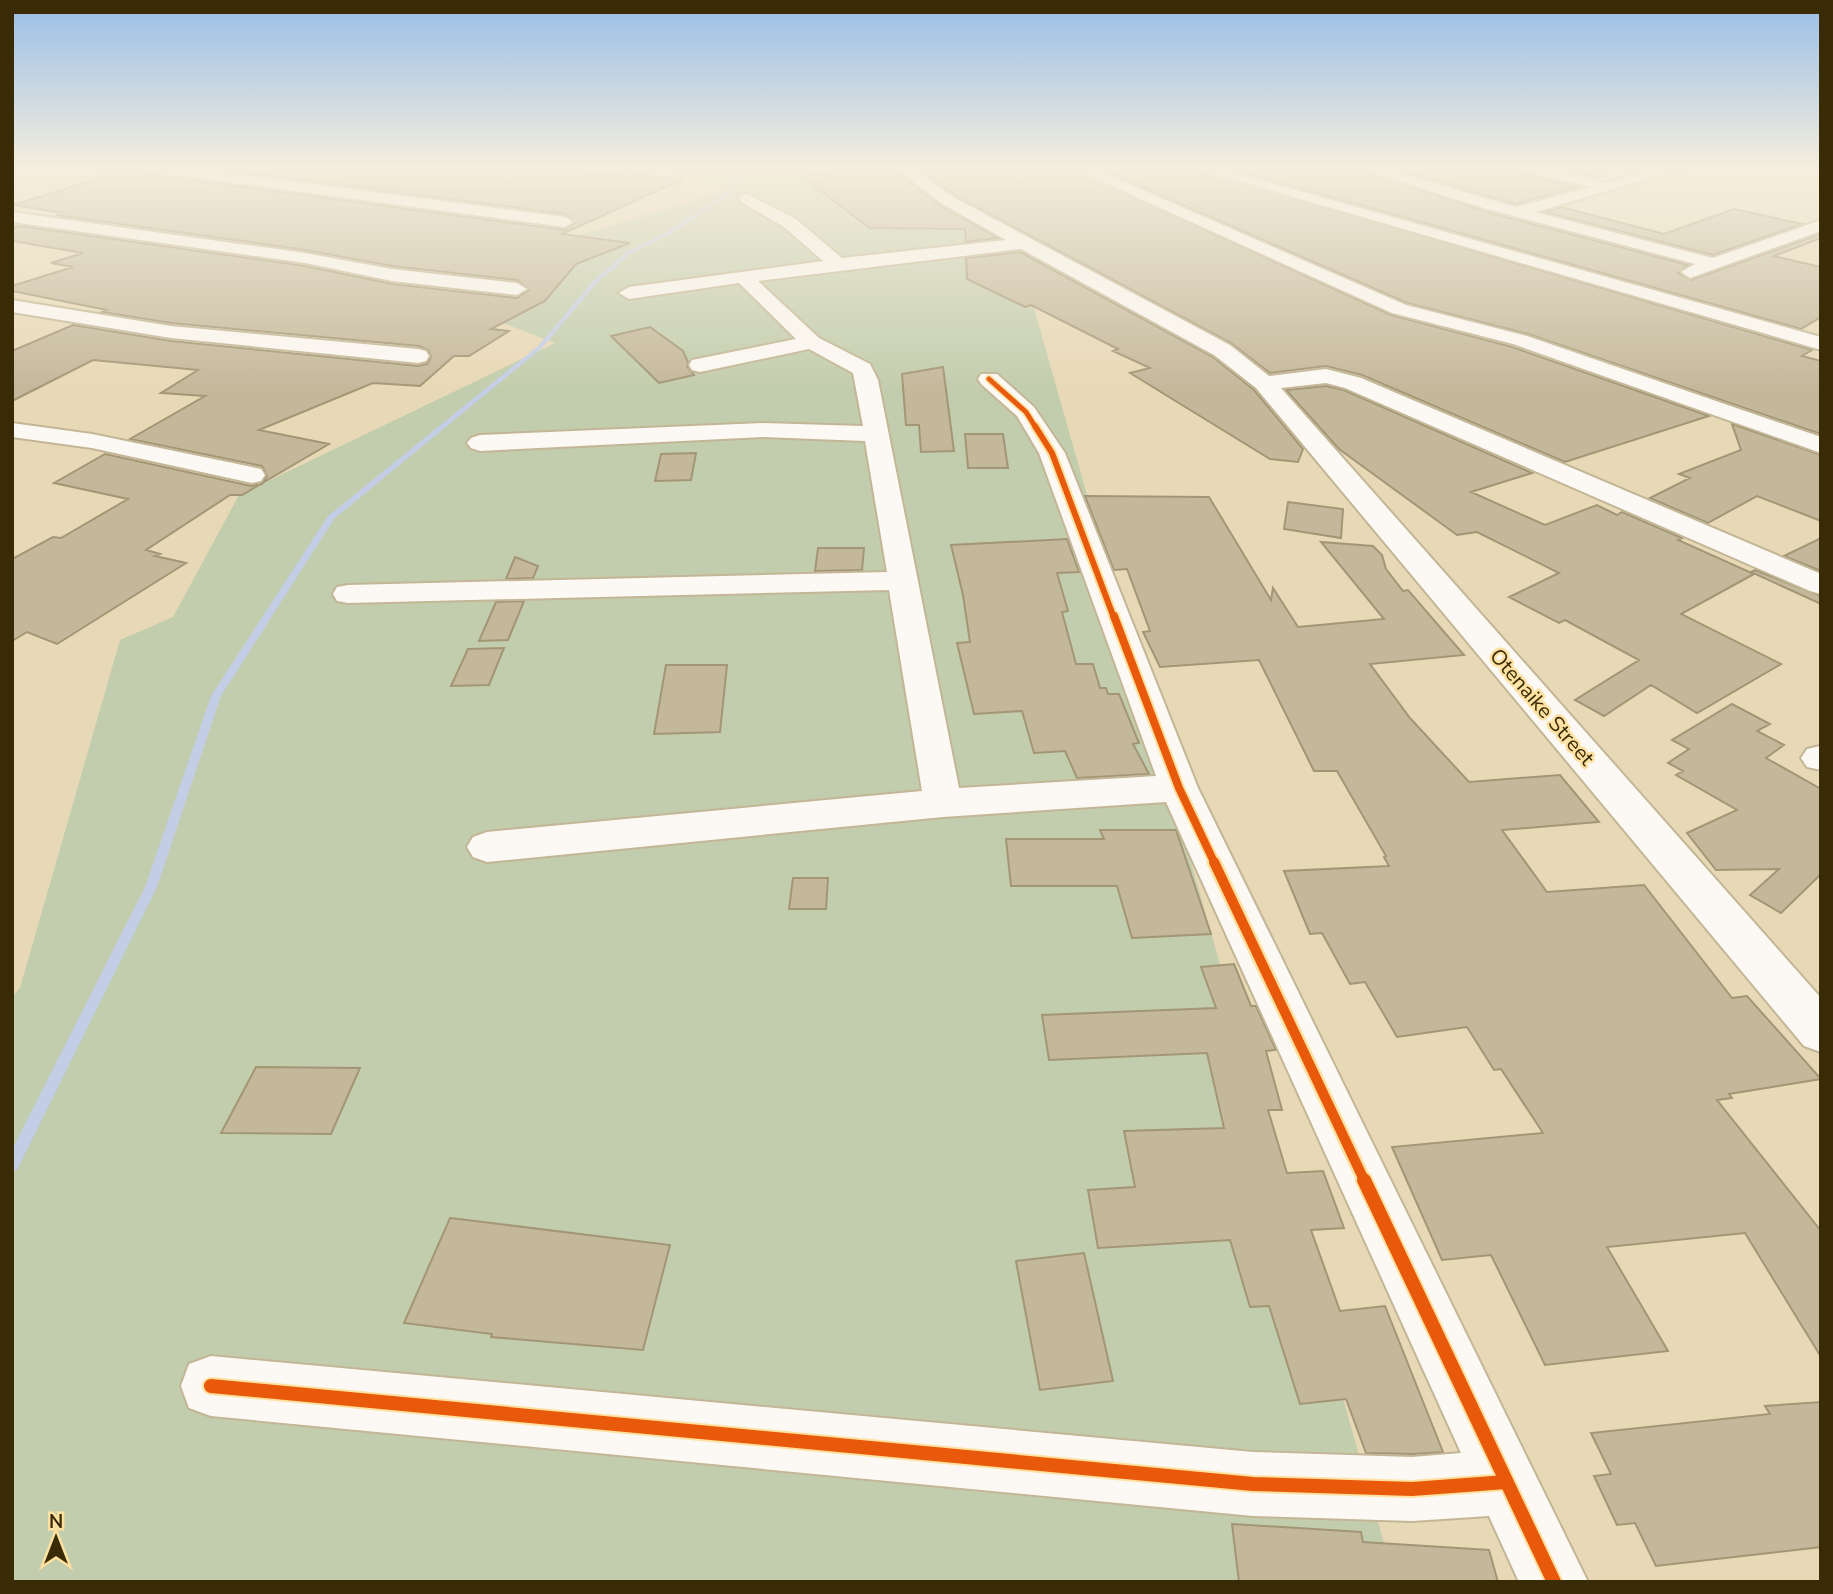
<svg xmlns="http://www.w3.org/2000/svg" width="1833" height="1594" viewBox="0 0 1833 1594" font-family="'Nunito Sans',sans-serif">
	<rect width="100%" height="100%" fill="#e8d9b6"/>
	<!-- green -->
	<path fill="#c2cdad" d="M647 167H994L1395 1582H12V997L20 988 120 640 173 617 239 495 555 343 482 315 518 302 444 276 733 189Z"/>
	<g fill="none" stroke-linecap="round" stroke-linejoin="round">
		<!-- stream -->
		<path fill="#c3cde6" fill-rule="evenodd" d="M734 167H738L731 176 740 180 729 195 671 234 632 253 598 282 542 348 334 519 221 696 157 887 17 1170 12 1172V1150L145 887 211 696 328 516 538 346 594 280 628 251 667 232 725 193 736 180 727 176Z"/>
	</g>
	<!-- building -->
	<path fill="#c4b89b" stroke="#a39675" stroke-width="2" d="M97 167H135L145 174 565 230 575 223 565 214 205 167H457L494 172 534 169 616 174 625 170 657 177 685 178 562 234 630 243 576 264 545 301 491 329 509 331 469 356H454L420 386 373 383 259 430 329 444 242 495H230L146 550 160 554 155 556 186 563 57 644 27 632 12 641V559L53 537 61 538 128 499 54 483 105 454 251 486 262 484 267 476 262 466 130 439 205 396 161 393 198 370 93 360 12 401V351L73 325 171 341 418 366 427 364 431 357 428 350 419 346 171 323 102 312 107 310 12 291V286L73 267 51 263 83 253 12 241V228L20 226 305 266 392 284 517 298 529 290 517 280 392 266 305 250 56 215 63 213 13 205 98 179Z
		M869 167H891L939 205 998 238 966 242 965 229 870 228 811 184H816L805 176Z
		M917 167H1068L1391 315 1512 347 1709 416 1565 462 1362 375 1326 366 1270 373 1231 343 954 195Z
		M1097 167H1188L1812 350 1802 356 1821 361V434L1528 334 1407 303Z
		M1225 167H1353L1486 212 1688 265 1678 273 1691 280 1821 234V238L1774 256 1821 267V317L1801 329Z
		M1389 167H1514L1517 173 1578 187 1516 204Z
		M1556 167H1602L1603 176 1597 178Z
		M1561 207 1664 234 1734 209 1802 224 1713 255 1545 212Z
		M1020 252 1213 357 1254 390 1303 449 1298 462 1270 459 1130 373 1150 368 1113 351 1118 349 1031 305 1025 307 967 279 966 258Z
		M650 327 683 351 688 362 687 366 694 375 659 383 611 336Z
		M943 367 954 451 921 452 919 425H906L902 374Z
		M1326 386 1344 390 1532 473 1471 492 1545 525 1597 505 1617 515 1622 512 1682 538 1678 540 1754 574 1681 614 1781 664 1697 713 1651 685 1604 716 1575 700 1639 660 1565 620 1559 623 1509 597 1559 573 1477 532 1457 535 1339 449 1286 390Z
		M1732 424 1821 455V521L1757 496 1708 523 1650 498 1690 478 1679 474 1741 450Z
		M965 434H1003L1008 468H968Z
		M696 453 691 480 655 481 661 454Z
		M1085 496 1209 497 1271 600 1273 588 1298 627 1384 619 1321 542 1373 546 1382 555 1386 569 1403 591 1408 590 1464 655 1370 664 1410 718 1469 782 1560 775 1599 822 1502 830 1547 892 1644 885 1732 998 1747 996 1821 1079 1729 1094 1732 1098 1717 1100 1821 1231V1357L1745 1233 1607 1247 1668 1351 1545 1365 1491 1255 1442 1260 1392 1147 1543 1133 1501 1069 1494 1070 1467 1027 1397 1037 1365 982 1350 984 1322 933 1310 934 1284 871 1389 866 1384 857 1386 856 1337 771H1314L1259 660 1160 667 1143 632 1150 631 1127 569 1114 570Z
		M1288 502 1343 509 1341 538 1284 529Z
		M1821 538V571L1784 556Z
		M1067 539 1079 572 1057 573 1068 611 1062 612 1076 664H1093L1100 688H1106L1108 694H1119L1139 743 1133 744 1149 774 1077 778 1065 751 1034 753 1022 711 974 714 957 643 970 642 963 595 951 545Z
		M818 548H864L862 570 815 571Z
		M515 557 538 566 533 578 506 579Z
		M1755 570 1821 596V604L1751 572Z
		M524 601 508 640 479 641 496 602Z
		M504 648 489 685 451 686 468 649Z
		M666 665H727L720 732 654 734Z
		M1732 704 1770 724 1757 731 1784 745 1766 758 1821 789V874L1781 913 1750 895 1779 869 1716 870 1687 833 1737 810 1676 775 1683 771 1668 763 1689 749 1672 740Z
		M1100 830H1176L1211 934 1132 938 1117 886H1011L1006 839H1104Z
		M793 878H828L826 909H789Z
		M1234 964 1251 1006H1256L1276 1050 1266 1051 1282 1110H1268L1287 1173 1323 1171 1344 1228 1311 1230 1340 1311 1385 1306 1443 1452 1412 1454 1366 1453 1346 1399 1300 1404 1269 1306 1250 1307 1230 1240 1098 1248 1088 1190 1135 1187 1124 1131 1224 1128 1207 1053 1049 1060 1042 1015 1216 1008 1201 967Z
		M256 1067 360 1068 331 1134 221 1133Z
		M450 1218 670 1245 643 1350 491 1337 492 1334 404 1323Z
		M1084 1253 1113 1381 1040 1390 1016 1261Z
		M1821 1402V1547L1656 1566 1635 1523 1617 1525 1594 1476 1611 1474 1591 1433 1770 1414 1765 1406Z
		M1232 1524 1361 1532 1363 1542 1489 1550 1498 1582H1239Z"/>
	<g fill="none" stroke-linecap="round" stroke-linejoin="round">
		<!-- minor casing -->
		<g stroke="#c3b696" stroke-width="4">
			<path id="minor" d="M138 167H182L565 217 573 222 565 227 145 171Z
				M633 167H677L681 171C672 179 643 174 633 167Z
				M894 167H912L953 197 1230 345 1269 376 1326 369 1361 378 1821 574V594L1810 591 1345 388 1326 383 1281 388 1821 998V1052L1804 1046 1256 388 1214 355 1021 249 758 281 819 338 870 364 878 380 959 788 1156 776 1039 453 1017 416 981 384 978 379 981 374H997L1034 407 1065 453 1198 788 1588 1582H1519L1489 1516 1412 1521 1253 1516 211 1416 189 1408 181 1386 189 1364 211 1356 1253 1452 1412 1457 1461 1453 1166 802 943 817 487 862 473 857 467 847 473 837 487 832 922 791 889 590 348 603 337 601 333 594 337 587 348 585 887 572 865 441 763 437 480 451 471 448 467 443 471 438 480 435 763 423 863 426 853 373 809 349 700 372 692 370 689 365 692 360 796 339 739 283 629 299 619 293 629 287 823 261 784 227 741 202 739 199 741 196 747 194 796 219 842 258 1006 240 941 203Z
				M1070 167H1090L1406 305 1527 336 1821 437V453L1513 344 1392 313Z
				M1190 167H1214L1821 337V350Z
				M1355 167H1378L1516 207 1591 187 1518 170 1516 167H1544L1608 183 1664 167H1689L1535 212 1713 258 1821 220V231L1690 278 1681 272 1695 264 1487 209Z
				M12 212 305 253 392 269 517 283 527 289 517 295 392 281 305 263 12 222Z
				M12 300 171 326 418 349 426 351 429 356 426 361 418 363 171 338 12 312Z
				M12 423 92 434 252 467 261 469 265 475 261 481 252 483 92 448 12 437Z
				M1820 746 1821 770 1807 767 1801 758 1807 749Z"/>
		</g>
		<!-- minor -->
		<use href="#minor" fill="#fcf9f4" fill-rule="evenodd"/>
		<!-- cycleway-far4 casing -->
		<g stroke="#fee1a0" stroke-width="8">
			<path id="cycleway-far4" d="M989 379 1026 412 1036 428"/>
		</g>
		<!-- cycleway-far3 casing -->
		<g stroke="#fee1a0" stroke-width="10">
			<path id="cycleway-far3" d="M1035 426 1052 453 1114 618"/>
		</g>
		<!-- cycleway-far2 casing -->
		<g stroke="#fee1a0" stroke-width="12">
			<path id="cycleway-far2" d="M1114 616 1179 788 1215 864"/>
		</g>
		<!-- cycleway-far1 casing -->
		<g stroke="#fee1a0" stroke-width="15">
			<path id="cycleway-far1" d="M1214 862 1365 1182"/>
		</g>
		<!-- cycleway casing -->
		<g stroke="#fee1a0" stroke-width="18">
			<path id="cycleway" d="M1364 1180 1554 1582
				M211 1386 1253 1484 1412 1489 1506 1482"/>
		</g>
		<!-- cycleway-far4 -->
		<use href="#cycleway-far4" stroke="#e8590c" stroke-width="5"/>
		<!-- cycleway-far3 -->
		<use href="#cycleway-far3" stroke="#e8590c" stroke-width="6"/>
		<!-- cycleway-far2 -->
		<use href="#cycleway-far2" stroke="#e8590c" stroke-width="8"/>
		<!-- cycleway-far1 -->
		<use href="#cycleway-far1" stroke="#e8590c" stroke-width="10"/>
		<!-- cycleway -->
		<use href="#cycleway" stroke="#e8590c" stroke-width="14"/>
	</g>
	<!-- sky -->
	<linearGradient id="sky" x2="0" y2="1"><stop stop-color="#99bee7"/><stop offset="0.43" stop-color="#f5eede"/><stop offset="1" stop-color="#f5eede" stop-opacity="0"/></linearGradient>
	<rect width="1833" height="391" fill="url(#sky)"/>
	<g text-anchor="middle" stroke-width="5" stroke-linejoin="round" paint-order="stroke">
		<!-- street labels -->
		<g font-size="21" fill="#392b06" stroke="#fee1a0">
			<text transform="translate(1542 707) rotate(49)" y="7">Otenaike Street</text>
		</g>
	</g>
	<!-- border -->
	<rect width="1833" height="1594" fill="none" stroke="#392b06" stroke-width="28"/>
	<!-- north arrow -->
	<g transform="translate(56 1538)" stroke="#fee1a0" stroke-width="5" paint-order="stroke">
	<path d="M0-5L12 26L0 18L-12 26Z" fill="#392b06"/>
	<text y="-10" font-size="19" font-weight="bold" text-anchor="middle" fill="#392b06">N</text>
	</g>
</svg>
